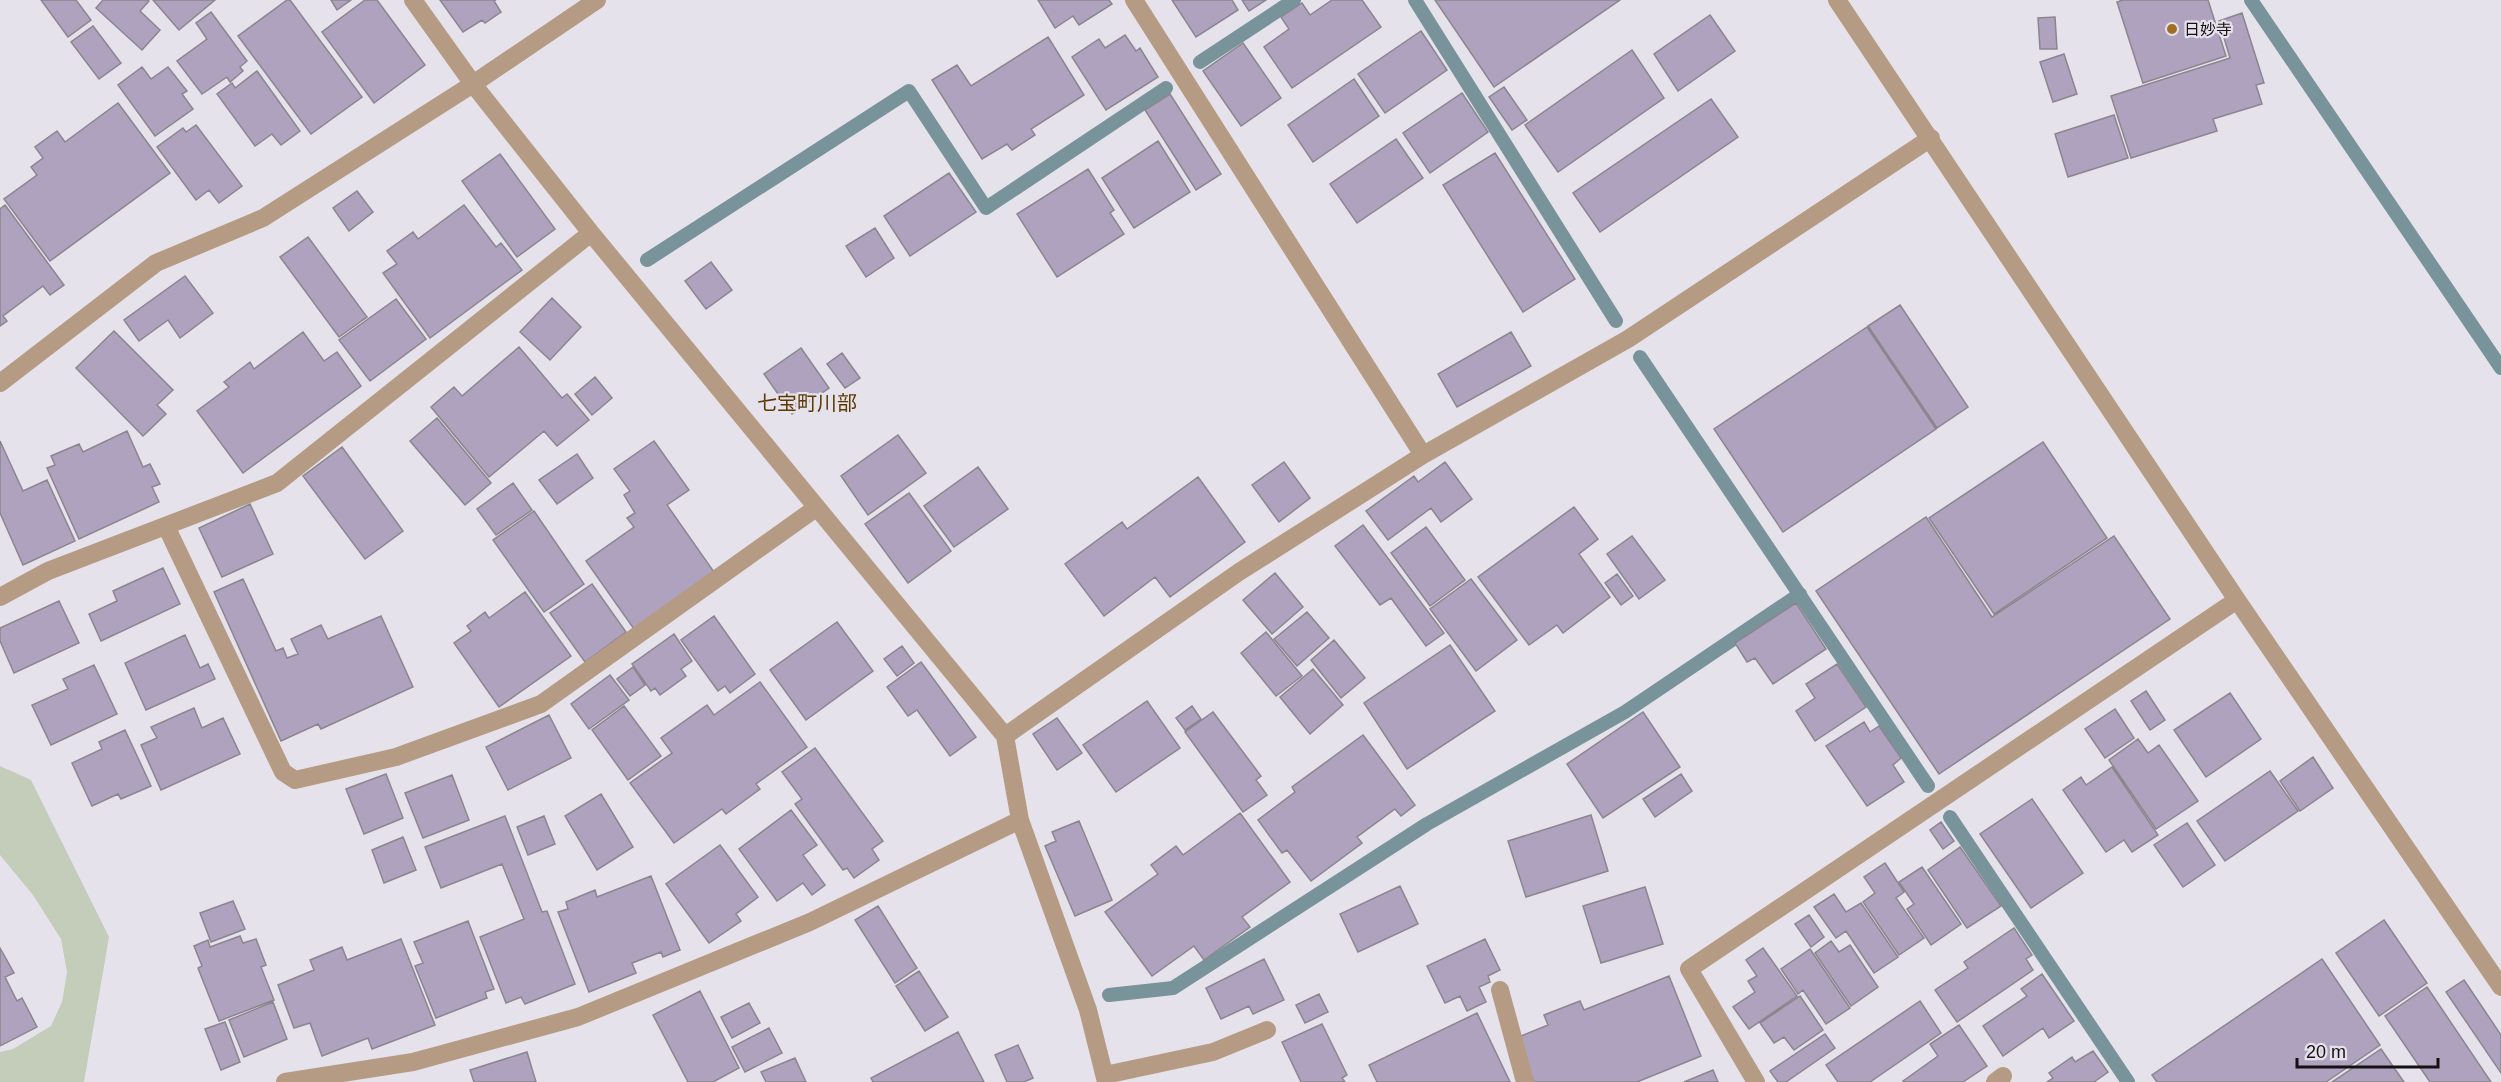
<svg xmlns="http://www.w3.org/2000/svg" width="2501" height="1082" viewBox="0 0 2501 1082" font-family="Helvetica,'Noto Sans JP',sans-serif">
	<rect width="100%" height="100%" fill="#e6e2ec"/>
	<!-- green -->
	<path fill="#c3cdba" d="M0 766 31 780 109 937 84 1082H0V1052L13 1049 51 1026 62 1002 67 972 61 939 33 895 0 855Z"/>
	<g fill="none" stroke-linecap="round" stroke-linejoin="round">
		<!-- stream -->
		<path stroke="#789399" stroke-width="14" d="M1415 0 1616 321
			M2251 0 2501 368
			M1200 62 1294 0
			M647 260 909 91 986 208 1166 88
			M1640 357 1928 786
			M1950 817 2128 1082
			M1109 995 1173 988 1427 824 1625 712 1800 594"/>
	</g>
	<!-- building -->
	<path fill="#afa2be" stroke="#8a868e" stroke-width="1.5" d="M41 0H76L91 20 68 37Z
		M103 0H147L149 1 140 11 160 30 142 50 96 8Z
		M153 0H215L179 30Z
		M287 0H290L362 97 311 134 238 36Z
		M331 0H351L337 10Z
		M365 0H377L425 65 374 103 322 32Z
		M440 0H496L494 1 501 12 485 23 482 20 463 32Z
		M1038 0H1109L1112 4 1079 25 1073 16 1055 28Z
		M1172 0H1232L1238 10 1196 37Z
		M1242 0H1266L1249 11Z
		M1332 0H1362L1381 27 1292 88 1264 47 1289 29 1281 17 1302 3 1310 15Z
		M1435 0H1620L1494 87Z
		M2123 0H2208L2226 56 2143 83 2117 2Z
		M211 12 247 61 240 67 243 71 230 82 227 77 202 94 177 61 207 39 196 23Z
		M2242 13 2264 83 2256 85 2262 104 2213 119 2217 131 2131 158 2111 96 2230 58 2219 21Z
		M1710 15 1735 51 1678 91 1654 54Z
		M2055 17 2057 49H2040L2038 18Z
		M93 26 121 63 99 79 71 42Z
		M1421 31 1447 70 1385 113 1358 74Z
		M1125 35 1136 51 1140 48 1158 77 1106 110 1072 57 1099 39 1105 48Z
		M1048 37 1084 95 1031 129 1035 135 1012 150 1007 144 982 159 932 80 957 65 971 86Z
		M1243 43 1281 98 1241 126 1203 71Z
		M1632 50 1664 98 1558 172 1525 125Z
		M2064 54 2077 94 2053 102 2040 62Z
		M142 67 151 79 168 67 187 91 182 94 193 109 155 136 118 85Z
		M257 71 300 131 281 145 272 134 255 146 217 94 232 83 235 88Z
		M1354 79 1379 116 1313 162 1288 125Z
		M1504 87 1527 120 1512 130 1489 97Z
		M1462 93 1488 132 1430 173 1403 133Z
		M1170 94 1221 174 1196 190 1145 110Z
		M1711 99 1738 137 1600 232 1573 193Z
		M118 103 170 173 50 261 4 199 37 175 31 167 43 158 35 147 57 131 65 142Z
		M2114 115 2128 158 2068 177 2055 134Z
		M196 125 242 186 219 203 209 190 196 200 157 147 183 128 186 132Z
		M1396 139 1423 178 1357 223 1330 184Z
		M1158 141 1190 192 1134 228 1102 178Z
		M1495 153 1575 279 1523 312 1443 185Z
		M500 154 555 229 517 257 462 181Z
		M1088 169 1114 210 1110 213 1124 234 1057 277 1017 214Z
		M949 173 976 212 910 256 884 216Z
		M357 191 373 212 349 231 333 208Z
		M5 205 64 285 50 295 43 286 3 316 7 321 0 326V209Z
		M464 205 496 247 501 243 522 270 430 338 383 273 397 264 387 251 413 232 418 239Z
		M875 228 894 258 866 277 846 246Z
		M308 237 367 317 339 337 280 257Z
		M711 262 732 290 706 309 685 281Z
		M185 276 213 313 180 338 168 320 139 341 124 320Z
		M552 298 581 327 550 360 520 332Z
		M396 299 426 339 370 381 339 340Z
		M1900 305 1968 407 1937 428 1868 326Z
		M1867 327 1936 429 1783 532 1714 429Z
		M114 331 173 390 157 405 166 414 143 436 76 368Z
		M303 332 324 361 337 352 361 386 243 473 197 411 229 387 224 382 250 362 254 369Z
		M1511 332 1531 366 1457 407 1438 374Z
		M519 347 562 398 567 394 589 420 557 446 544 431 489 477 431 407 454 387 462 396Z
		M801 348 829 388 792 414 764 374Z
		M842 353 860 378 845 388 827 364Z
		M595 377 612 398 592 415 575 394Z
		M437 418 491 483 465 505 410 441Z
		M127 431 143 467 150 464 160 484 152 487 159 502 79 539 47 468 55 465 51 456 79 444 83 452Z
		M898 435 926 473 868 515 841 476Z
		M0 441 23 491 47 480 75 541 23 565 0 513Z
		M654 441 689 490 667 505 714 572 634 629 586 561 634 527 627 518 635 513 624 495 630 491 614 469Z
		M2043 442 2107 538 1994 614 1929 518Z
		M342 447 403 531 365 559 303 476Z
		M577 454 593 478 557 504 539 480Z
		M1284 462 1310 498 1279 522 1252 485Z
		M1445 462 1472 499 1441 522 1431 508 1388 540 1366 511 1414 476 1418 482Z
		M978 467 1008 509 954 547 924 506Z
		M1198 477 1245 542 1170 597 1155 577 1104 616 1065 564 1122 522 1127 529Z
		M513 483 532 510 496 535 477 509Z
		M909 493 951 551 908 583 865 524Z
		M250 504 273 554 222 577 199 528Z
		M1574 507 1598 539 1579 554 1610 597 1563 633 1557 625 1529 645 1478 577Z
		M534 511 584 584 544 612 493 540Z
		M1926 517 1992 617 2114 536 2170 619 1939 774 1816 591Z
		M1363 525 1444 633 1426 646 1391 598 1380 605 1335 546Z
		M1426 527 1465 580 1430 606 1391 553Z
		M1632 536 1665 580 1639 599 1607 554Z
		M163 568 180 604 101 641 89 614 117 601 113 591Z
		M1275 573 1303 607 1272 634 1243 600Z
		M1617 574 1633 596 1621 605 1605 583Z
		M243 579 276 651 283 648 287 658 298 654 291 639 321 625 328 639 381 616 413 687 321 729 318 724 281 741 214 592Z
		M1471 579 1517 640 1476 671 1430 609Z
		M592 584 626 632 585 662 550 613Z
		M525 592 571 656 499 707 454 643 471 631 467 626 485 612 489 618Z
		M59 601 79 643 14 673 0 641V628Z
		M1796 603 1826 649 1773 684 1755 658 1747 662 1735 643Z
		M1307 612 1329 638 1297 666 1274 639Z
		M714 616 755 674 730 693 725 686 718 691 681 640Z
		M837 622 873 671 806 720 770 670Z
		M1266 632 1302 676 1276 696 1241 653Z
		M674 634 692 661 681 669 686 676 660 695 655 688 651 691 632 664Z
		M185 635 200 668 208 664 215 679 146 710 125 663Z
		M1334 640 1365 678 1341 698 1311 660Z
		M1450 645 1495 711 1407 769 1364 703Z
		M902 646 914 663 897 676 884 659Z
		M921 662 976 737 950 756 917 710 908 716 887 687Z
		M1837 664 1866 707 1815 741 1796 711 1815 698 1806 684Z
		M94 665 117 714 51 745 32 705 68 689 63 679Z
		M633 667 645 685 630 696 617 679Z
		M1313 669 1343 705 1310 734 1280 697Z
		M610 675 629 700 589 729 571 704Z
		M760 682 807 747 756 784 760 789 726 814 722 809 674 843 630 783 672 753 661 738 707 705 714 715Z
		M2146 691 2165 720 2150 730 2131 701Z
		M2230 693 2261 739 2206 777 2174 730Z
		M1147 701 1180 748 1116 792 1083 745Z
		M624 706 661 756 628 780 592 730Z
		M1192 706 1201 719 1185 730 1176 718Z
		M194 708 202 728 223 718 240 754 161 790 141 745 157 738 151 727Z
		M2115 709 2134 738 2105 758 2085 729Z
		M1213 712 1261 776 1256 780 1267 795 1243 812 1185 732Z
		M1643 712 1680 767 1603 818 1567 764Z
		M549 715 571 758 508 790 486 747Z
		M1057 718 1082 753 1057 770 1033 734Z
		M1864 722 1870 732 1879 726 1901 758 1893 765 1904 782 1867 806 1826 746Z
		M125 730 151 786 121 799 118 794 92 806 72 763 102 749 99 742Z
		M1363 735 1415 805 1401 816 1395 809 1357 837 1362 843 1311 881 1287 850 1282 853 1258 820 1295 792 1292 787Z
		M2138 739 2148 753 2159 745 2198 801 2156 829 2109 760Z
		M815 748 883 841 872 849 879 860 854 878 847 868 843 870 795 804 802 799 782 772Z
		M2313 757 2333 788 2300 811 2280 781Z
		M2112 767 2158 835 2132 852 2124 840 2106 852 2063 790 2081 777 2086 785Z
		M2270 771 2298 811 2225 861 2197 821Z
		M386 774 403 818 364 834 346 789Z
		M1681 774 1692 791 1655 817 1643 799Z
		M452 775 469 820 423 838 405 793Z
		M601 794 633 847 597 870 565 816Z
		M2032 799 2083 873 2031 908 1980 834Z
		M791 810 817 845 803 855 825 885 812 895 803 883 777 901 739 849Z
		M1240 813 1290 882 1242 917 1250 927 1204 960 1194 946 1152 976 1105 912 1158 874 1151 865 1176 846 1183 855Z
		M1591 815 1608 871 1526 897 1508 841Z
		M505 816 542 912 547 911 575 984 525 1004 521 997 506 1003 480 937 524 919 502 864 441 888 425 847Z
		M544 816 555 844 528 855 517 827Z
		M1079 821 1112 900 1075 916 1045 846 1056 841 1052 832Z
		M1941 822 1954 841 1943 849 1930 830Z
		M2187 823 2215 865 2183 887 2154 845Z
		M403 837 416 870 384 883 372 850Z
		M720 845 758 897 736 914 741 921 709 943 666 884Z
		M1960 847 2001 906 1967 928 1928 870Z
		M1885 863 1904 892 1896 898 1924 938 1899 955 1863 902 1875 893 1864 877Z
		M1922 867 1961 924 1931 945 1907 909 1914 904 1899 882Z
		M651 876 680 950 663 957 661 952 632 963 636 973 589 992 558 912 568 909 566 902 595 890 597 897Z
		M1400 886 1418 924 1358 952 1340 914Z
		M1645 887 1663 944 1601 963 1583 906Z
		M1834 894 1846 912 1861 903 1898 957 1874 973 1846 931 1836 938 1814 907Z
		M233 901 245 929 211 942 200 913Z
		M878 906 917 968 895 983 855 920Z
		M1809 915 1824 937 1811 947 1795 924Z
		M2384 920 2427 983 2379 1016 2336 953Z
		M468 921 494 989 485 992 487 998 436 1018 415 966 423 963 414 942Z
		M2014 928 2032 955 2026 959 2033 970 1957 1022 1935 990 1968 968 1964 962Z
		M240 936 243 943 256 939 266 965 261 967 274 1000 219 1021 198 968 202 966 194 946 208 940 210 947Z
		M401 939 435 1025 372 1049 368 1038 322 1056 310 1023 294 1028 278 985 314 970 310 960 342 947 347 960Z
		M1485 939 1500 970 1488 976 1490 982 1479 987 1486 1002 1467 1011 1460 996 1445 1003 1427 966Z
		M1831 941 1839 952 1850 945 1878 987 1851 1006 1815 953Z
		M0 948 14 973 5 977 17 1001 22 998 37 1027 0 1046Z
		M1763 948 1797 996 1749 1029 1733 1007 1755 992 1748 981 1757 976 1746 960Z
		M1810 949 1850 1008 1826 1024 1803 990 1798 994 1781 969Z
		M1264 959 1284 1000 1253 1014 1249 1006 1221 1019 1206 988Z
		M2322 959 2380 1045 2326 1082H2157L2152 1075Z
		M919 971 948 1017 925 1031 896 986Z
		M2042 974 2074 1021 2049 1038 2043 1028 2003 1056 1983 1026 2027 996 2021 989Z
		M1669 976 1701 1056 1637 1082H1534L1516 1038 1548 1025 1544 1015 1580 1001 1584 1010Z
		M2464 980 2501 1035V1073L2446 992Z
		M2427 987 2491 1082H2430L2385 1016Z
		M700 991 739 1068 713 1082H688L653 1015Z
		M1319 994 1328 1012 1305 1023 1296 1005Z
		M1800 996 1823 1030 1794 1050 1784 1037 1774 1043 1760 1023Z
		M1920 1001 1941 1033 1870 1082H1838L1826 1065Z
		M273 1002 287 1039 244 1057 229 1020Z
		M749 1003 760 1023 732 1038 721 1017Z
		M1477 1013 1510 1082H1377L1369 1065Z
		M225 1022 240 1062 221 1070 205 1029Z
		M1322 1024 1347 1075 1342 1078 1345 1082H1301L1282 1042Z
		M1959 1025 1987 1066 1963 1082H1904L1903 1081 1938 1056 1930 1044Z
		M769 1028 782 1053 745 1072 732 1047Z
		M958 1032 984 1082H873L871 1078Z
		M1825 1034 1835 1048 1786 1082H1778L1770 1071Z
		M1018 1045 1033 1078 1024 1082H1007L995 1055Z
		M2381 1049 2404 1082H2332Z
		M2093 1051 2108 1072 2094 1082H2047L2053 1078 2049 1073 2072 1057 2075 1062Z
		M527 1052 536 1082H474L470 1070Z
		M795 1058 806 1082H766L761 1072Z
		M1713 1070 1718 1082H1684Z"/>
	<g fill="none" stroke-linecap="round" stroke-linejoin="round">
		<!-- minor -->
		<path stroke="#b59b83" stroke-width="18" d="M413 0 473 84 591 233 1005 736 1020 820 1088 1010 1106 1082
			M1134 0 1423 455
			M1837 0 2237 600 2501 987
			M0 383 156 263 263 218 473 84 597 0
			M166 526 283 772 295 780 396 757 541 704 816 508
			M0 597 48 571 277 483 591 233
			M1005 736 1239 572 1423 455 1628 339 1931 138
			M1500 990 1525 1082
			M1105 1075 1213 1052 1267 1030
			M285 1082 413 1062 578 1017 810 922 1020 820
			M1756 1082 1689 969 2237 600
			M1995 1082 2003 1076"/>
	</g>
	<!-- markers -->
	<circle fill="#a16e25" stroke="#e6e2ec" stroke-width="2" cx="2172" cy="29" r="6"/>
	<g text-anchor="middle" stroke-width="4.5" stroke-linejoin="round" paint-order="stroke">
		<!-- poi labels -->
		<g font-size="16" fill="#131114" stroke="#e6e2ec" text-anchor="start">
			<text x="2184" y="35">日妙寺</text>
		</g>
		<!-- quarter labels -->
		<g font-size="20" fill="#5b3901" stroke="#e6e2ec">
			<text x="807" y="410">七宝町川部</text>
		</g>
	</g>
	<!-- scale -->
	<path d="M2297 1058v9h141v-9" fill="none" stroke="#131114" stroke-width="3"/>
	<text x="2306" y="1058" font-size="18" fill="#131114" stroke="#e6e2ec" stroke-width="4.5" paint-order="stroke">20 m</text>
</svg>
